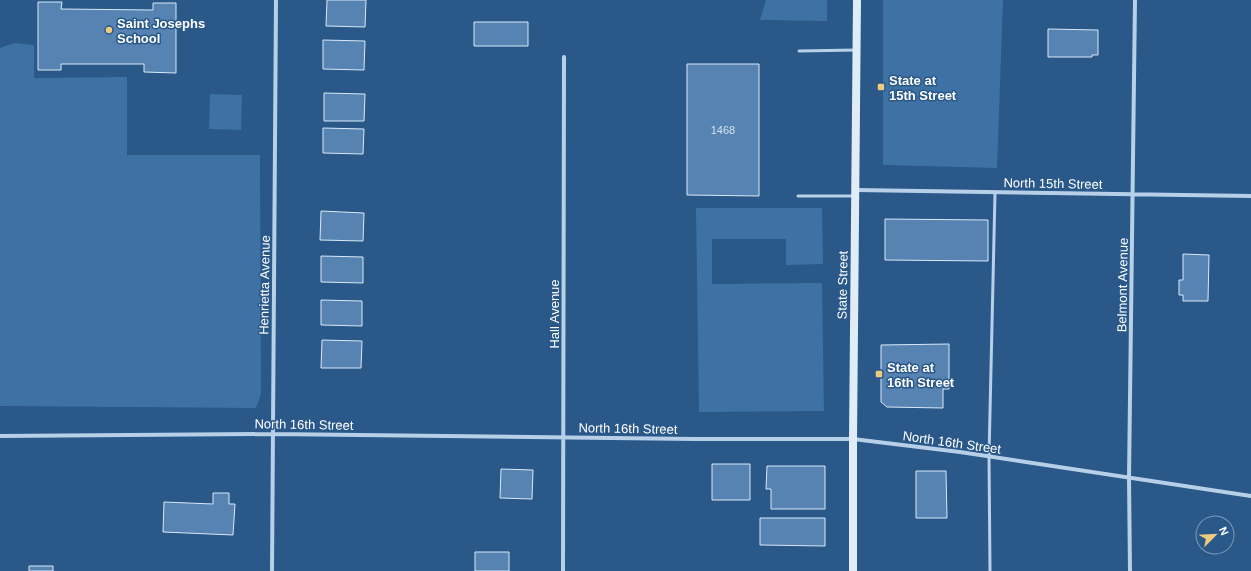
<svg xmlns="http://www.w3.org/2000/svg" width="1251" height="571" viewBox="0 0 1251 571" font-family="Helvetica,sans-serif">
	<rect width="100%" height="100%" fill="#295889"/>
	<!-- green -->
	<path fill="#3e72a5" d="M766 0H827V21L760 20Z
		M883 0H1003L997 168 883 165Z
		M14 43 34 45V78L127 77V155H260L261 394 256 408 0 406V48Z
		M210 94 242 95 241 130 209 129Z
		M696 208H822L823 264 786 265V239H712V284L822 283 824 411 699 412Z"/>
	<!-- building -->
	<path fill="#5683b2" stroke="#dae9f7" d="M327 0H366L365 27 326 26Z
		M38 2H62L61 9 153 10V3H176V73L144 72V64H61V70H38Z
		M474 22H528V46H474Z
		M1048 29 1098 30V55H1092V57H1048Z
		M323 40 365 41 364 70 323 69Z
		M687 64H759V196L687 195Z
		M324 93 365 94 364 121H324Z
		M323 128 364 129 363 154 323 153Z
		M321 211 364 213 363 241 320 240Z
		M885 219 988 220V261L885 260Z
		M1183 254 1209 255 1208 301H1183V295H1179V280H1183Z
		M321 256 363 257V283L321 282Z
		M321 300 362 301V326L321 325Z
		M322 340 362 341 361 368H321Z
		M949 344V389H943V408L887 407 881 402V345Z
		M712 464H750V500H712Z
		M767 466H825V509H771V489H766Z
		M501 469 533 470 532 499 500 498Z
		M916 471H946L947 518H916Z
		M213 493H229V504H235L233 535 163 532 164 502 213 504Z
		M760 518H825V546L760 545Z
		M475 552H509V571H475Z
		M29 566H53V571H29Z"/>
	<g fill="none" stroke-linecap="round" stroke-linejoin="round">
		<!-- lane -->
		<path stroke="#b7d0e8" stroke-width="3" d="M799 51 856 50
			M798 196H854
			M990 571 989 456 995 193"/>
		<!-- street -->
		<path stroke="#b7d0e8" stroke-width="4" d="M856 190 1251 196
			M0 436 273 434 695 439H853L960 452 1251 496
			M272 571 276 0
			M563 571 564 57
			M1130 571 1129 478 1135 0"/>
		<!-- secondary -->
		<path stroke="#e0ecf8" stroke-width="8" d="M853 571V439L857 0"/>
	</g>
	<!-- markers -->
	<g fill="#efc97e" stroke="#295889" stroke-width="1.5">
		<circle cx="109" cy="30" r="4"/>
		<rect x="877" y="83" width="8" height="8" rx="2"/>
		<rect x="875" y="370" width="8" height="8" rx="2"/>
	</g>
	<g text-anchor="middle" stroke-width="3" stroke-linejoin="round" paint-order="stroke">
		<!-- number labels -->
		<g font-size="11" fill="#d5e0ec">
			<text x="723" y="134">1468</text>
		</g>
		<!-- poi labels -->
		<g font-size="13" font-weight="bold" fill="#fff" stroke="#295889" text-anchor="start">
			<text x="117" y="28">Saint Josephs<tspan x="117" dy="15">School</tspan></text>
			<text x="889" y="85">State at<tspan x="889" dy="15">15th Street</tspan></text>
			<text x="887" y="372">State at<tspan x="887" dy="15">16th Street</tspan></text>
		</g>
		<!-- street labels -->
		<g font-size="13" fill="#fff" stroke="#295889">
			<text transform="translate(1053 183) rotate(1)" y="5">North 15th Street</text>
			<text transform="translate(264 285) rotate(-89)" y="5">Henrietta Avenue</text>
			<text transform="translate(842 285) rotate(-89)" y="5">State Street</text>
			<text transform="translate(1122 285) rotate(-89)" y="5">Belmont Avenue</text>
			<text transform="translate(554 314) rotate(-90)" y="5">Hall Avenue</text>
			<text transform="translate(304 424) rotate(1)" y="5">North 16th Street</text>
			<text transform="translate(628 428) rotate(1)" y="5">North 16th Street</text>
			<text transform="translate(952 442) rotate(8)" y="5">North 16th Street</text>
		</g>
	</g>
	<!-- north arrow -->
	<g transform="translate(1215 535) rotate(66)"><circle r="19" fill="#295889" stroke="#7f9bb8"/>
	<path d="M0-3L7 15L0 10L-7 15Z" fill="#efc97e"/>
	<text y="-6" font-size="11" font-weight="bold" text-anchor="middle" fill="#ffffff">N</text>
	</g>
</svg>
